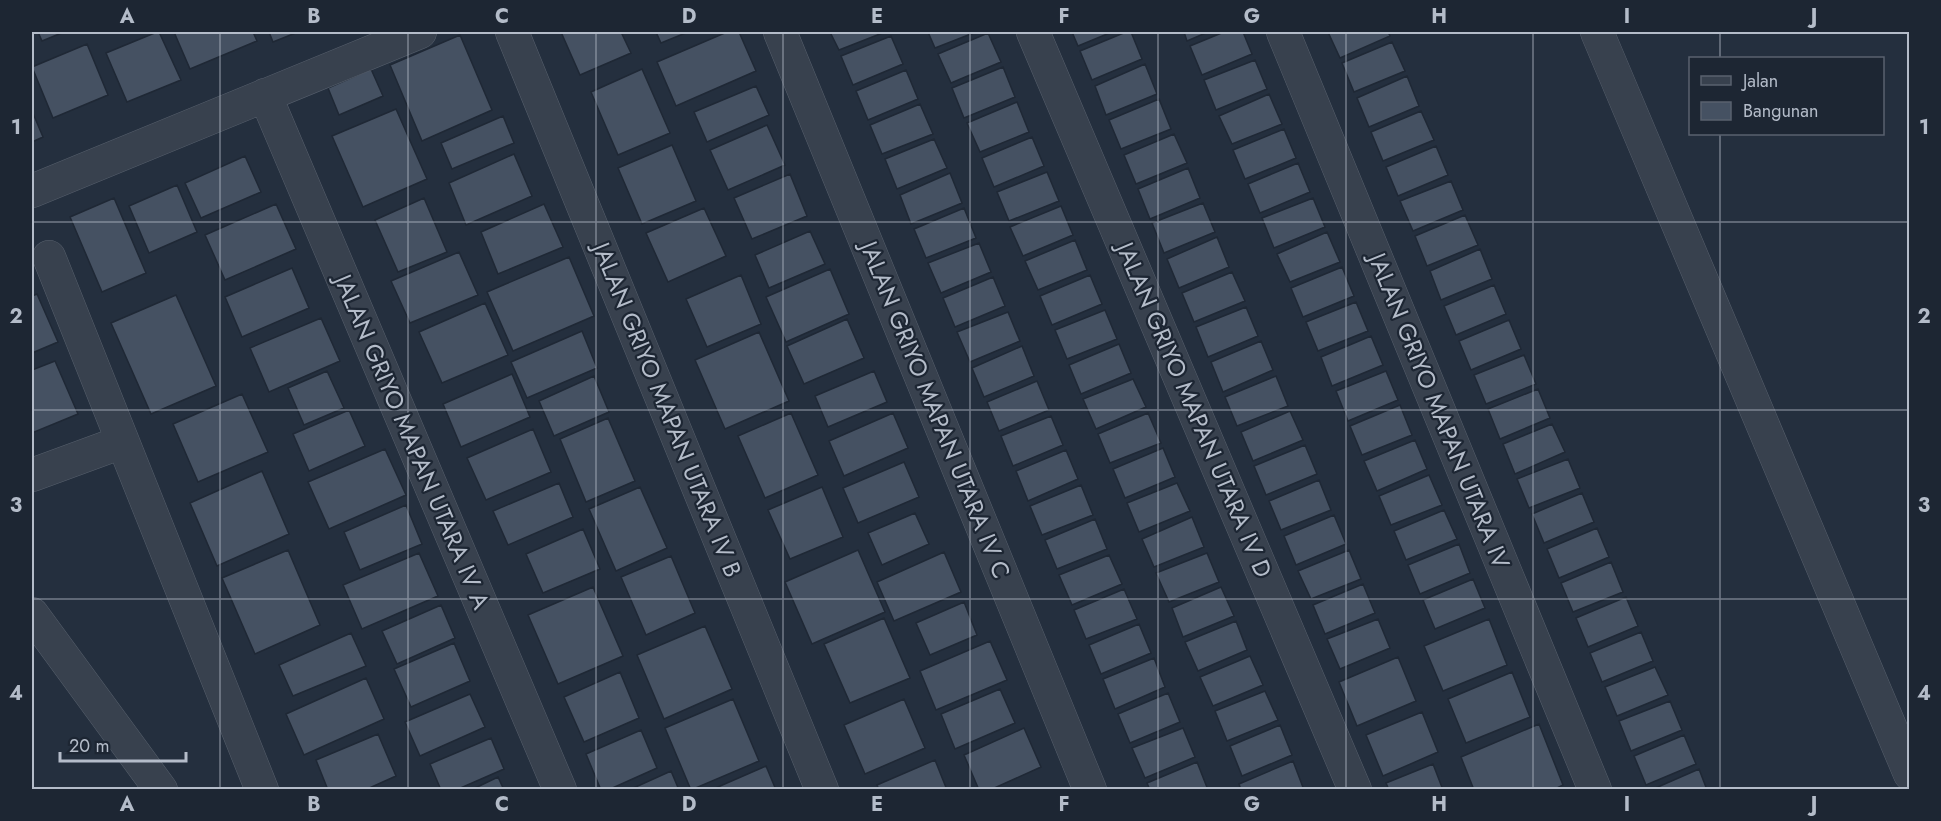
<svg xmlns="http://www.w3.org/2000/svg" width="1941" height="821" viewBox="0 0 1941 821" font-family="Jost,sans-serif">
	<rect width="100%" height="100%" fill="#242f3e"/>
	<!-- building -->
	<path fill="#455162" stroke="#1f2835" stroke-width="1.5" d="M38 32H64L42 41Z
		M157 32H159L181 80 127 102 106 53Z
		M174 32H253L257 41 190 69Z
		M269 32H298L273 42Z
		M561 32H621L631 53 580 75Z
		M656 32H688L661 43Z
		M727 32H739L756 71 676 106 657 62Z
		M830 32H885L839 50Z
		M928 32H976L935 48Z
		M1072 32H1112L1078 46Z
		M1126 32H1131L1142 59 1092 80 1080 51Z
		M1184 32H1208L1187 41Z
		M1224 32H1243L1252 54 1202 75 1190 46Z
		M1328 32H1388L1390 36 1340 58Z
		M988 33 1001 62 951 83 938 54Z
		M460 35 492 110 422 141 390 65Z
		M891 36 903 64 853 85 841 56Z
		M1392 42 1405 71 1354 92 1342 63Z
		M87 44 108 95 53 118 32 67Z
		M1255 60 1267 89 1216 110 1204 80Z
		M1145 64 1157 94 1106 115 1095 86Z
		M1003 67 1015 97 964 118 952 88Z
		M371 69 383 96 339 115 328 88Z
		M642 69 670 133 618 155 591 92Z
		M906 70 918 99 868 120 856 91Z
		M1407 76 1419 106 1369 127 1357 98Z
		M756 86 769 115 707 142 694 112Z
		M1269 94 1282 124 1232 144 1219 116Z
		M1159 99 1171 129 1121 149 1109 120Z
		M1017 102 1029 132 980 152 967 123Z
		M920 104 933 134 882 154 870 125Z
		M396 109 427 179 363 207 332 136Z
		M32 111 43 137 32 142Z
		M1421 111 1434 140 1383 161 1371 132Z
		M503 116 514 143 452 169 441 143Z
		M767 125 785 165 728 190 710 150Z
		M1284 129 1296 158 1245 179 1233 150Z
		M1174 134 1187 163 1136 184 1124 155Z
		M1032 137 1044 166 994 187 982 158Z
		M934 139 947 168 897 189 885 159Z
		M672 145 696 201 642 224 618 168Z
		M1436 146 1448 175 1398 196 1386 167Z
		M514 154 532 196 466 225 449 183Z
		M245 156 261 192 201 218 185 183Z
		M1298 163 1310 192 1260 213 1248 184Z
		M1188 168 1200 198 1150 219 1138 189Z
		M1047 172 1059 201 1009 221 997 192Z
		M950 173 962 203 911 224 900 195Z
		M790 174 807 216 752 239 734 198Z
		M1451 181 1463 210 1413 231 1400 201Z
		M177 185 197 232 149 253 129 206Z
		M114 198 146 273 102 292 70 217Z
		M424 198 447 252 398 272 375 220Z
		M1313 198 1325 227 1274 248 1262 218Z
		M1203 203 1215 232 1164 253 1152 223Z
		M276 204 296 249 225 280 205 235Z
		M544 204 563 247 498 274 481 232Z
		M1061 206 1073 235 1023 256 1010 227Z
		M704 208 726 256 668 282 646 233Z
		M964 208 976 238 926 258 914 229Z
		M1465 215 1478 245 1427 266 1415 236Z
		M810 231 825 264 769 288 755 255Z
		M1327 232 1340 262 1290 282 1277 254Z
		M1217 237 1229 267 1179 288 1167 259Z
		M1075 240 1087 270 1038 290 1025 261Z
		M979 243 991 272 941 293 928 263Z
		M1480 249 1492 279 1441 300 1430 271Z
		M459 252 478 295 410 323 391 281Z
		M569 257 594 316 513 351 487 292Z
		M1342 267 1354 296 1303 317 1291 288Z
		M292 268 309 308 242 337 225 297Z
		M830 269 849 314 786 342 766 297Z
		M1232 272 1245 301 1194 322 1182 293Z
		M741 275 761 324 707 347 686 299Z
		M1090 275 1102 304 1052 325 1040 296Z
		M993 277 1005 306 955 327 943 298Z
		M1494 285 1506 314 1456 335 1444 306Z
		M37 294 58 342 32 353V296Z
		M176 295 216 386 151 414 111 323Z
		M1356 302 1368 331 1318 351 1306 322Z
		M485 303 508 355 442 383 419 332Z
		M1246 307 1258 336 1208 357 1196 327Z
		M1105 310 1117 339 1067 359 1055 330Z
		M1008 312 1020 341 970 362 957 332Z
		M321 318 340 361 269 392 250 348Z
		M847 319 864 358 804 384 787 346Z
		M1509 320 1521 349 1471 370 1459 341Z
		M582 331 597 368 527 398 511 362Z
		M759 332 789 401 725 429 695 360Z
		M1371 336 1383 365 1332 386 1321 357Z
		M1261 341 1273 370 1223 392 1211 362Z
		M1119 344 1131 373 1081 394 1069 365Z
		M1022 346 1034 376 984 397 972 368Z
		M1524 355 1536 384 1486 404 1474 375Z
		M55 361 78 414 32 433V370Z
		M327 371 344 408 304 425 288 388Z
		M874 371 887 402 828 427 815 396Z
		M1386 371 1398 400 1348 421 1336 391Z
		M512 374 530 417 461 447 443 404Z
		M594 376 609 412 554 436 539 401Z
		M1276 376 1288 406 1237 426 1225 397Z
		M1133 379 1146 407 1096 429 1083 399Z
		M1037 381 1049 410 999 431 987 402Z
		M1538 389 1550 418 1500 439 1488 409Z
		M242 394 268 452 198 482 173 424Z
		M1400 405 1412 435 1362 455 1350 426Z
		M349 410 365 446 309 471 293 434Z
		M1290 411 1303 440 1253 461 1241 432Z
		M791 413 818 475 765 498 738 436Z
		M893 413 908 448 844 476 829 441Z
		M1148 413 1161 443 1110 463 1098 434Z
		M1051 416 1063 445 1013 466 1001 436Z
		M608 418 635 481 586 502 560 439Z
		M1552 424 1565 452 1515 474 1503 444Z
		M533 429 551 472 486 500 467 458Z
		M1415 440 1427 469 1377 491 1364 461Z
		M1305 445 1317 474 1266 495 1254 466Z
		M1163 448 1175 477 1125 498 1113 469Z
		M385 449 406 495 329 529 308 482Z
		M1066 450 1078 479 1028 501 1016 471Z
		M1568 459 1580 488 1529 508 1517 479Z
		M904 462 919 497 858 523 843 488Z
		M262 471 289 534 217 566 190 503Z
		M1429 475 1442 505 1391 525 1379 496Z
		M1319 480 1331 510 1281 530 1269 501Z
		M559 483 573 517 508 545 493 511Z
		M1177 483 1190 511 1139 532 1127 503Z
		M1081 485 1093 515 1042 535 1030 506Z
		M640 487 667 548 616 571 589 509Z
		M822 487 843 537 790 559 768 510Z
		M1582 493 1594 522 1544 543 1532 514Z
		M406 505 422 544 360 570 344 532Z
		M1444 510 1457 539 1406 560 1394 531Z
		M915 513 929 544 882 565 868 533Z
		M1334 515 1346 544 1296 565 1284 536Z
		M1192 517 1204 547 1154 567 1142 539Z
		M1095 519 1107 549 1057 569 1045 540Z
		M1597 528 1609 557 1559 578 1547 549Z
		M583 529 600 569 543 593 526 554Z
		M1459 544 1470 573 1420 594 1408 565Z
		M288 550 320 625 255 654 222 578Z
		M858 550 885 612 812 644 785 582Z
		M1349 550 1361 579 1311 599 1298 571Z
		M944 552 961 592 894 621 877 582Z
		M419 553 438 596 362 629 343 585Z
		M1207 553 1219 582 1169 602 1156 573Z
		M1109 555 1122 584 1072 605 1059 575Z
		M671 556 695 613 646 635 621 577Z
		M1611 562 1623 592 1573 612 1561 583Z
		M1473 579 1485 608 1435 629 1423 600Z
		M1363 584 1375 613 1325 634 1313 605Z
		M593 587 623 656 558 684 528 615Z
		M1221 587 1234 616 1183 637 1172 608Z
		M1124 589 1137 619 1086 639 1074 610Z
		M1626 597 1638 626 1588 647 1576 618Z
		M964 602 977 635 930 655 916 623Z
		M441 605 455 638 397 664 382 631Z
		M884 618 910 678 850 703 824 644Z
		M1378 619 1390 648 1340 669 1327 639Z
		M1489 619 1507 665 1443 691 1424 646Z
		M1236 621 1247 650 1198 671 1185 642Z
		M1139 624 1151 653 1101 674 1089 645Z
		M705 626 732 689 664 719 637 655Z
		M1641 632 1653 661 1602 682 1590 653Z
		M351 633 366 666 293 696 279 665Z
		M990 641 1007 680 936 710 920 671Z
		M454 643 470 681 411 707 394 669Z
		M1250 656 1263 685 1213 706 1200 677Z
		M1398 657 1416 701 1357 726 1339 682Z
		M1154 658 1165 687 1115 709 1103 679Z
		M1655 667 1668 695 1617 716 1605 687Z
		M620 672 639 718 584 742 564 697Z
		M1512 672 1530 717 1466 743 1448 699Z
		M366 678 384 719 304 755 286 714Z
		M1000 689 1015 723 955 749 941 714Z
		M1265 691 1278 720 1227 741 1215 711Z
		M1168 693 1180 722 1130 743 1118 714Z
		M470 694 485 727 420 756 405 722Z
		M733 699 759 761 691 790 665 728Z
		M904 699 925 748 865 774 844 725Z
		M1670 701 1682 730 1631 751 1619 721Z
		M1422 712 1438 752 1383 776 1366 735Z
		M1539 724 1563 785 1553 790H1474L1461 757Z
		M1280 725 1292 755 1242 776 1230 746Z
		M1024 728 1041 767 990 790H979L964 755Z
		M1183 728 1195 757 1145 778 1132 748Z
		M641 730 657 768 608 790H601L586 754Z
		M378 734 396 776 365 790H328L316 760Z
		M1684 735 1696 764 1646 785 1634 756Z
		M491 738 504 769 456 790H441L430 764Z
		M935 760 947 790H879L877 785Z
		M1293 761 1304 790H1241L1239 784Z
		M1197 762 1208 790H1150L1147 783Z
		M1433 764 1443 790H1389L1386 783Z
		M766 766 776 790H711Z
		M1699 769 1707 790H1651Z
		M671 771 679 790H629Z
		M498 777 504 790H471Z"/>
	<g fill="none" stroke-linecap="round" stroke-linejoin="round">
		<!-- minor casing -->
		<g stroke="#565f6c" stroke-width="34">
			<path id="minor" d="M512 32 822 790
				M780 32 1090 790
				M1033 32 1355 790
				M1283 32 1595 790
				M1597 32 1910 774
				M265 95 560 790
				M32 191 420 32
				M49 257 262 790
				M32 475 122 442
				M32 614 161 790"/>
		</g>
		<!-- minor -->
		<use href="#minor" stroke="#38414e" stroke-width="33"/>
	</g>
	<!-- grid -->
	<path fill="none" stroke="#b4bcc9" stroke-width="1.5" stroke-opacity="0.55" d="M220 32V790M408 32V790M596 32V790M783 32V790M970 32V790M1158 32V790M1346 32V790M1533 32V790M1720 32V58M1720 134V790M32 222H1910M32 410H1910M32 599H1910"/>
	<g text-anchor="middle" stroke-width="4.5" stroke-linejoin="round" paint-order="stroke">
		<!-- street labels -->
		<g font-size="24" fill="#b4bcc9" stroke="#1d2633">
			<text transform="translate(667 410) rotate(68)" y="8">JALAN GRIYO MAPAN UTARA IV B</text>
			<text transform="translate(935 410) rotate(68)" y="8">JALAN GRIYO MAPAN UTARA IV C</text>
			<text transform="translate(1194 410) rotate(67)" y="8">JALAN GRIYO MAPAN UTARA IV D</text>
			<text transform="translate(1439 411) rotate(68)" y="8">JALAN GRIYO MAPAN UTARA IV</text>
			<text transform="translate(412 442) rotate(67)" y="8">JALAN GRIYO MAPAN UTARA IV A</text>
		</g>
	</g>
	<!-- border -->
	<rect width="1941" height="821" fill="none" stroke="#1d2633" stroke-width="66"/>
	<!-- legend -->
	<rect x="1689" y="57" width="195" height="78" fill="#1d2633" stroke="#59626f" stroke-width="1.5"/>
	<rect x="1701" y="76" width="30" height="9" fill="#38414e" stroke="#59626f" stroke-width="1.5"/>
	<text x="1743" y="87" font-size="18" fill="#b4bcc9">Jalan</text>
	<rect x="1701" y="102" width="30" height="18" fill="#455162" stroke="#59626f" stroke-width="1.5"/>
	<text x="1743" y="117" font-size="18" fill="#b4bcc9">Bangunan</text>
	<!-- scale -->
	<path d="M60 752v9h126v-9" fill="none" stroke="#b4bcc9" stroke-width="3"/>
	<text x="69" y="752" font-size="18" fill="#b4bcc9" stroke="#1d2633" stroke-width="4.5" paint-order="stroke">20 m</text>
	<rect x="33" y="33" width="1875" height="755" fill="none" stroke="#b4bcc9" stroke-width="2"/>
	<g font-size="20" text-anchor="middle" font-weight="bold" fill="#b4bcc9">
		<text x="127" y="23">A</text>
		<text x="314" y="23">B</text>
		<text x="502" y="23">C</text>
		<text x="689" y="23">D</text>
		<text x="877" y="23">E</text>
		<text x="1064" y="23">F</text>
		<text x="1252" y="23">G</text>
		<text x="1439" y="23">H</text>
		<text x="1627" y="23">I</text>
		<text x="1814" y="23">J</text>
		<text x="16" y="134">1</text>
		<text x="1924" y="134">1</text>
		<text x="16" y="323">2</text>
		<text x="1924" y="323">2</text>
		<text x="16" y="512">3</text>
		<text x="1924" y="512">3</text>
		<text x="16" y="700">4</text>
		<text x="1924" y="700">4</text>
		<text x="127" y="811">A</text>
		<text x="314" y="811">B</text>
		<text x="502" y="811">C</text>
		<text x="689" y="811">D</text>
		<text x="877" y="811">E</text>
		<text x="1064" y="811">F</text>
		<text x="1252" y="811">G</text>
		<text x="1439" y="811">H</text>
		<text x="1627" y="811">I</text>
		<text x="1814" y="811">J</text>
	</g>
</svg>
